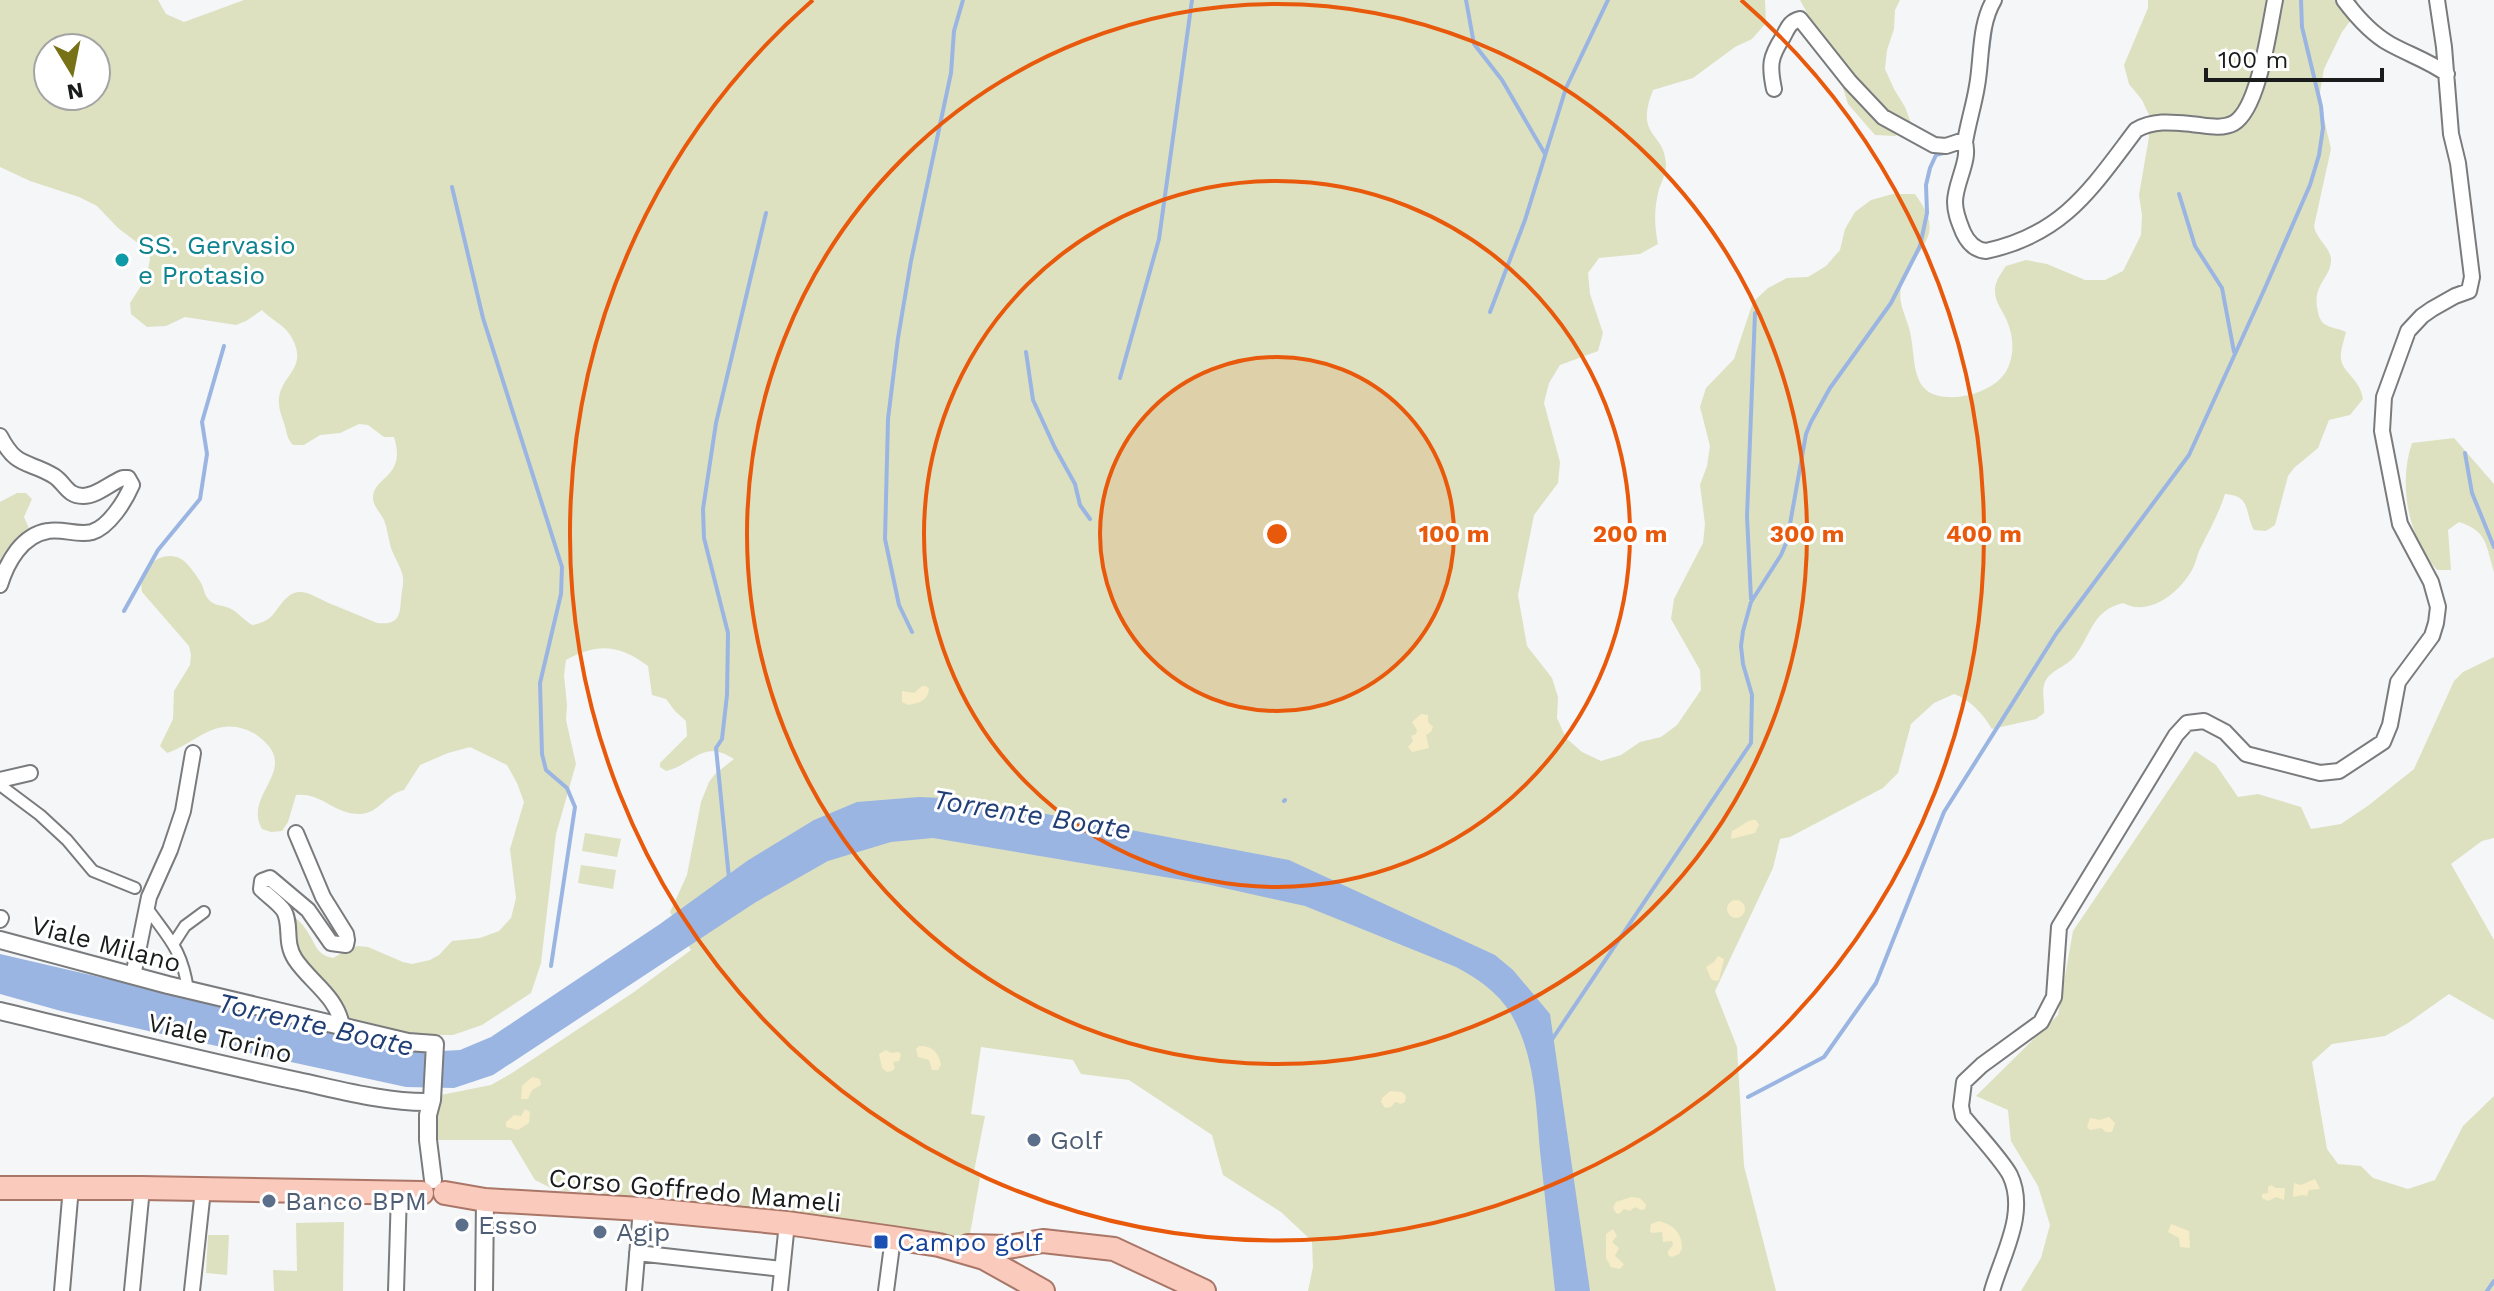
<svg xmlns="http://www.w3.org/2000/svg" width="2494" height="1291" viewBox="0 0 2494 1291" font-family="'Work Sans',sans-serif">
	<rect width="100%" height="100%" fill="#f4f6f8"/>
	<!-- green -->
	<path fill="#dde1c0" fill-rule="evenodd" d="M0 0H158L166 14 184 22 244 0H1765L1766 23 1752 39 1735 47 1693 78 1653 90C1634 139 1665 130 1666 165 1666 172 1662 182 1659 189 1654 209 1654 224 1658 244L1640 254 1599 258 1588 273 1590 294 1603 333 1598 351 1560 365 1549 383 1544 403 1560 462 1558 483 1534 515 1518 595 1527 646 1552 678 1558 697 1557 718 1566 738 1582 752 1601 761 1621 755 1640 742 1661 737 1677 725 1701 690 1700 670 1671 619 1674 599 1703 543 1705 524 1700 485 1707 466 1710 446 1700 407 1706 388 1734 359 1753 302 1768 288 1787 278 1808 277 1826 266 1840 250 1845 229 1855 212 1871 200 1893 194H1915C1923 206 1932 217 1929 233 1925 249 1906 268 1901 287 1898 303 1905 314 1909 328 1918 360 1906 400 1957 397 1971 396 1991 389 2001 378 2015 363 2015 339 2007 321 2002 309 1994 302 1995 288 1996 280 2002 272 2006 266L2026 260 2047 264 2085 280H2105L2123 271 2141 235 2142 215 2139 195 2149 137 2150 117 2142 100 2129 84 2124 65 2148 8V0H2357L2359 9 2342 32 2324 69 2319 98 2331 149 2314 226C2316 239 2330 247 2331 259 2332 278 2311 284 2318 312 2319 318 2322 324 2328 326 2335 329 2340 329 2346 332 2344 341 2340 350 2341 359 2343 373 2360 379 2363 399L2350 415 2329 420 2318 448 2294 468 2288 476 2275 525 2266 531 2254 530C2244 512 2252 496 2225 494 2219 513 2210 529 2201 547 2197 554 2196 563 2192 570 2179 593 2149 617 2123 603 2091 611 2092 635 2074 657 2066 667 2050 670 2045 682 2041 691 2045 703 2044 713L2036 719 1992 729C1983 714 1971 700 1954 694L1934 703 1911 724 1898 773 1883 788 1790 837 1780 839 1773 868 1715 991 1737 1047 1744 1166 1776 1291H1308L1313 1267 1312 1241 1281 1212 1223 1175 1212 1135 1129 1080 1081 1074 1073 1060 981 1047 971 1114 985 1116 974 1171 980 1178 970 1234 965 1237 700 1205 699 1201 555 1190 535 1180 511 1140H434L441 1095 491 1085 512 1073 634 992 691 950 670 912 687 875 701 802 709 782 715 774 734 759C702 738 693 765 666 771L660 767V763L687 736 686 721 675 711 666 699 652 695 648 666C620 645 598 642 566 660L564 675 567 705 566 720 576 764 556 834 541 963 531 993 482 1025 453 1035H411L352 1022 343 1016 315 974 279 934 278 915 288 912C295 917 302 923 307 931 316 944 316 955 333 958L349 949 358 946 368 947 403 962 412 964 430 960 439 955 452 941 480 938 499 931 511 918 516 898 510 849 524 802 517 783 507 765 470 747 448 753 420 765 404 790C386 794 379 813 361 814 334 815 322 792 296 795L288 822 282 831 271 832 262 829C242 794 303 769 258 736 249 729 234 725 223 727 203 730 186 747 167 753L160 746 173 719 174 691 190 665 191 655 189 646 142 592C137 570 160 548 181 559 187 562 197 576 201 583 204 588 204 595 209 600 214 605 220 605 226 607 236 609 243 620 252 625 277 621 274 607 290 595 303 586 318 599 331 604 346 610 361 616 377 623 404 626 399 610 402 591 403 585 404 580 402 573 399 563 392 554 390 544 388 536 387 528 384 520 380 512 373 506 373 498 373 476 407 478 394 437H384L368 425 359 424 340 433 320 435 304 445H293C286 437 287 432 284 423 281 415 278 406 279 398 282 375 307 368 293 340 286 325 272 321 262 310L246 321 236 325 185 317 166 326 147 327 131 314 130 303 146 278 150 259 147 250 118 228 97 206 79 197 30 181 0 167ZM48 48H96V96H48Z
		M1800 0H1900L1895 10 1894 29 1887 50 1885 69 1894 89 1905 107 1912 126 1895 136 1875 135 1848 104 1836 66Z
		M2454 438 2494 484V572C2486 546 2488 531 2459 522L2448 530 2451 570H2437C2408 538 2398 483 2412 443Z
		M17 493H26L32 499 24 517 31 533C18 541 4 546 0 562V502Z
		M2494 657V838L2482 841 2451 864 2494 940V1020L2449 994 2408 1023 2385 1036 2332 1044 2312 1062 2327 1149 2338 1164 2361 1166 2373 1178 2408 1189 2435 1180 2463 1126 2494 1096V1291H2021L2041 1258 2050 1225 2038 1186 2011 1141 2008 1110 1976 1096 2058 1015 2073 931 2195 751 2216 765 2238 797 2258 794 2301 807 2311 829 2341 824 2369 805 2414 769 2454 681 2463 672Z
		M585 833 621 839 617 857 582 851Z
		M581 865 616 870 613 889 578 883Z
		M344 1222 343 1291H274L273 1270 297 1271 296 1223Z
		M208 1235H229L227 1275 206 1273Z"/>
	<!-- sand -->
	<path fill="#f6ecc7" d="M922 686H926L929 689C928 701 919 703 908 705L902 702V691L914 693Z
		M1421 714 1428 715V722L1433 727 1431 732 1426 735 1429 748 1412 752 1408 747 1413 741 1411 736 1416 734 1417 730 1412 722Z
		M1756 820 1759 825 1755 833 1731 839 1732 831C1741 827 1747 819 1756 820Z
		M1727 909a9 9 0 1 1 18 0a9 9 0 1 1-18 0Z
		M1718 956 1724 959 1719 980 1715 981 1711 979 1706 967 1714 962Z
		M919 1046C932 1045 939 1053 941 1065L938 1070H932L929 1060 918 1057 916 1049Z
		M886 1050 891 1053 899 1052 901 1055 899 1061 893 1062 895 1068 892 1071 887 1072 882 1068 879 1054Z
		M532 1077 540 1079 541 1085 532 1090 528 1099H521L522 1086Z
		M1390 1091 1402 1092 1406 1096 1405 1102 1401 1104 1395 1102 1391 1107 1385 1108 1381 1102 1382 1098Z
		M525 1109 530 1112 529 1123 518 1130 506 1127V1122L514 1115 521 1116Z
		M2109 1117 2115 1123 2112 1132H2106L2101 1128 2090 1130 2087 1127 2090 1118 2100 1120Z
		M2315 1179 2320 1189 2309 1190 2307 1196 2302 1195 2293 1197 2294 1183 2301 1185Z
		M2271 1185 2276 1188H2285L2284 1200 2276 1197 2268 1201 2262 1198V1194L2268 1193V1187Z
		M1631 1197 1640 1198 1646 1205 1645 1209 1641 1210 1635 1207 1630 1211 1624 1209 1619 1214 1616 1213 1613 1208 1616 1202Z
		M1659 1221C1674 1225 1682 1233 1682 1249L1679 1254 1672 1257 1668 1255V1251L1673 1245 1672 1241 1663 1242 1662 1232 1652 1233 1650 1231 1651 1224Z
		M2171 1224 2189 1231 2190 1248 2180 1247 2179 1238 2168 1232Z
		M1613 1229 1617 1236 1612 1242 1619 1248 1615 1256 1624 1264 1620 1269 1611 1267 1606 1258V1234Z"/>
	<!-- water -->
	<path fill="#9bb5e2" d="M919 797 967 799 1289 860 1495 955 1513 970 1550 1014 1590 1291H1555C1550 1244 1545 1197 1540 1151 1536 1104 1535 1055 1511 1014 1498 992 1478 979 1456 967L1305 906 1206 884 933 838 891 842 828 861 756 902 493 1075 454 1088 406 1087 166 1035 61 1011 0 994V954L424 1052 460 1050 491 1037 660 924 747 861 814 820 857 802Z"/>
	<g fill="none" stroke-linecap="round" stroke-linejoin="round">
		<!-- stream -->
		<path stroke="#9bb5e2" stroke-width="4" d="M1466 0 1474 44 1502 80 1545 154
			M1988 51 1991 28
			M452 187 483 318 562 567 561 594 540 683 542 754 546 770 567 788 575 807 551 966
			M2179 194 2195 246 2222 288 2234 352
			M1490 312 1525 220 1566 88 1608 0
			M1026 352 1033 400 1055 448 1075 484 1080 505 1090 519
			M1120 378 1159 239 1192 0
			M2465 453 2472 493 2494 547
			M1751 599 1747 516 1755 313
			M124 611 158 550 200 499 207 454 202 422 224 346
			M912 632 899 605 885 539 888 419 898 338 911 261 951 73 954 31 963 0
			M1284 801 1285 800
			M729 878 716 748 722 739 727 695 728 633 704 538 703 509 716 423 766 213
			M1551 1041 1751 743 1752 695 1743 664 1741 646 1743 631 1751 602 1781 555 1787 541 1806 434 1811 422 1830 388 1891 303 1920 246 1927 213 1926 185 1930 168 1936 155 1947 152
			M1748 1097 1824 1057 1876 983 1944 812 2056 634 2189 455 2265 288 2310 185 2319 155 2323 128 2321 106 2302 27 2301 0
			M2487 1291 2494 1281"/>
		<!-- pedestrian casing -->
		<g stroke="#7a7b7d" stroke-width="14">
			<path id="pedestrian" d="M0 785 40 815 67 840 93 871 135 888
				M147 908C169 939 182 949 188 990
				M174 943 185 926 204 912"/>
		</g>
		<!-- minor casing -->
		<g stroke="#7a7b7d" stroke-width="18">
			<path id="minor" d="M2344 0C2356 16 2372 34 2390 44 2410 55 2429 61 2447 74
				M1774 89C1769 65 1770 57 1783 37 1788 28 1789 22 1800 19L1850 82 1883 117 1934 145 1946 146 1964 140C1972 158 1955 182 1955 202 1955 213 1959 222 1963 232 1968 243 1975 250 1986 251 2064 234 2091 189 2136 130 2153 120 2171 122 2191 124 2204 125 2221 130 2234 123 2259 108 2269 29 2275 0
				M1965 142C1968 123 1974 105 1977 86 1982 59 1979 25 1994 0
				M0 436C17 469 28 460 54 476 65 483 67 496 83 496 97 496 110 483 123 478H128L132 485C125 501 109 527 92 532 77 536 63 528 48 531 22 535 7 562 0 585
				M0 780 30 773
				M296 833 323 897 346 934 347 940 346 945 331 943 308 910 270 878 262 881 261 889C268 896 279 903 284 911 292 925 284 942 295 959 310 982 337 996 342 1026
				M0 920 1 918
				M133 976 149 897 170 850 183 811 193 753
				M637 1253 782 1269
				M62 1291 71 1187
				M132 1291 142 1188
				M192 1291 203 1190
				M396 1291 399 1193
				M634 1291 641 1209
				M780 1291 787 1223
				M886 1291 893 1238
				M1992 1291C2002 1255 2028 1213 2010 1175 2002 1160 1975 1131 1963 1116L1961 1106 1964 1082 1982 1065 2041 1022 2054 997 2059 927 2176 735 2187 723 2204 721 2225 732 2246 754 2320 773 2339 771 2383 742 2390 725 2398 682 2432 636 2436 623 2438 607 2431 582 2400 524 2382 431 2384 397 2408 331 2422 316 2432 309 2455 296 2469 291 2472 277 2458 163 2451 134 2444 47 2437 0"/>
		</g>
		<!-- tertiary casing -->
		<g stroke="#7a7b7d" stroke-width="20">
			<path id="tertiary" d="M0 940 168 985 408 1042 435 1044 432 1100 428 1115V1140L433 1180
				M0 1011C99 1035 198 1060 298 1081 340 1090 387 1103 430 1102
				M484 1291 485 1200"/>
		</g>
		<!-- primary casing -->
		<g stroke="#a97667" stroke-width="26">
			<path id="primary" d="M0 1188H142L422 1193
				M445 1193 485 1200 641 1209 787 1223 893 1238 939 1245 984 1258 1043 1291
				M968 1246 1008 1247 1043 1241 1114 1249 1204 1291"/>
		</g>
		<!-- pedestrian -->
		<use href="#pedestrian" stroke="#fff" stroke-width="10"/>
		<!-- minor -->
		<use href="#minor" stroke="#fff" stroke-width="14"/>
		<!-- tertiary -->
		<use href="#tertiary" stroke="#fff" stroke-width="16"/>
		<!-- primary -->
		<use href="#primary" stroke="#facabc" stroke-width="22"/>
	</g>
	<!-- distance rings -->
	<circle cx="1277" cy="534" r="177" fill="#e8590c" fill-opacity=".12"/>
	<g fill="none" stroke="#e8590c" stroke-width="4">
		<circle cx="1277" cy="534" r="177"/>
		<circle cx="1277" cy="534" r="353"/>
		<circle cx="1277" cy="534" r="530"/>
		<path d="M1741 0A707 707 0 1 1 813 0"/>
	</g>
	<!-- markers -->
	<circle fill="#0f9aa8" stroke="#fff" stroke-width="3" cx="122" cy="260" r="8"/>
	<g fill="#5c6f8a" stroke="#fff" stroke-width="3">
		<circle cx="1034" cy="1140" r="8"/>
		<circle cx="269" cy="1201" r="8"/>
		<circle cx="462" cy="1225" r="8"/>
		<circle cx="600" cy="1232" r="8"/>
	</g>
	<rect fill="#1a4fb4" stroke="#fff" stroke-width="3" x="873" y="1234" width="16" height="16" rx="4"/>
	<g text-anchor="middle" stroke-width="6" stroke-linejoin="round" paint-order="stroke">
		<!-- culture labels -->
		<g font-size="26" fill="#0d838f" stroke="#fff" text-anchor="start">
			<text x="138" y="254">SS. Gervasio<tspan x="138" dy="30">e Protasio</tspan></text>
		</g>
		<!-- street labels -->
		<g font-size="26" fill="#1a1b1b" stroke="#fff">
			<text transform="translate(106 944) rotate(15)" y="9">Viale Milano</text>
			<text transform="translate(220 1038) rotate(13)" y="9">Viale Torino</text>
			<text transform="translate(695 1190) rotate(5)" y="9">Corso Goffredo Mameli</text>
		</g>
		<!-- service labels -->
		<g font-size="26" fill="#4e5e75" stroke="#fff" text-anchor="start">
			<text x="1050" y="1149">Golf</text>
			<text x="285" y="1210">Banco BPM</text>
			<text x="478" y="1234">Esso</text>
			<text x="616" y="1241">Agip</text>
		</g>
		<!-- transit labels -->
		<g font-size="26" fill="#164399" stroke="#fff" text-anchor="start">
			<text x="897" y="1251">Campo golf</text>
		</g>
		<!-- water labels -->
		<g font-size="28" font-style="italic" fill="#213f76" stroke="#fff">
			<text transform="translate(1032 814) rotate(9)" y="10">Torrente Boate</text>
			<text transform="translate(316 1024) rotate(13)" y="10">Torrente Boate</text>
		</g>
	</g>
	<circle cx="1277" cy="534" r="12" fill="#e8590c" stroke="#fff" stroke-width="4"/>
	<g font-size="24" text-anchor="middle" font-weight="bold" fill="#e8590c" stroke="#fff" stroke-width="6" stroke-linejoin="round" paint-order="stroke">
		<text x="1454" y="542">100 m</text>
		<text x="1630" y="542">200 m</text>
		<text x="1807" y="542">300 m</text>
		<text x="1984" y="542">400 m</text>
	</g>
	<!-- north arrow -->
	<g transform="translate(72 72) rotate(170)"><circle r="38" fill="#ffffff" stroke="#a3a4a4" stroke-width="2"/>
	<path d="M0-6L14 30L0 20L-14 30Z" fill="#777215"/>
	<text y="-12" font-size="22" font-weight="bold" text-anchor="middle" fill="#1a1b1b">N</text>
	</g>
	<!-- scale -->
	<path d="M2206 68v12h176v-12" fill="none" stroke="#1a1b1b" stroke-width="4"/>
	<text x="2218" y="68" font-size="24" fill="#1a1b1b" stroke="#ffffff" stroke-width="6" paint-order="stroke">100 m</text>
</svg>
